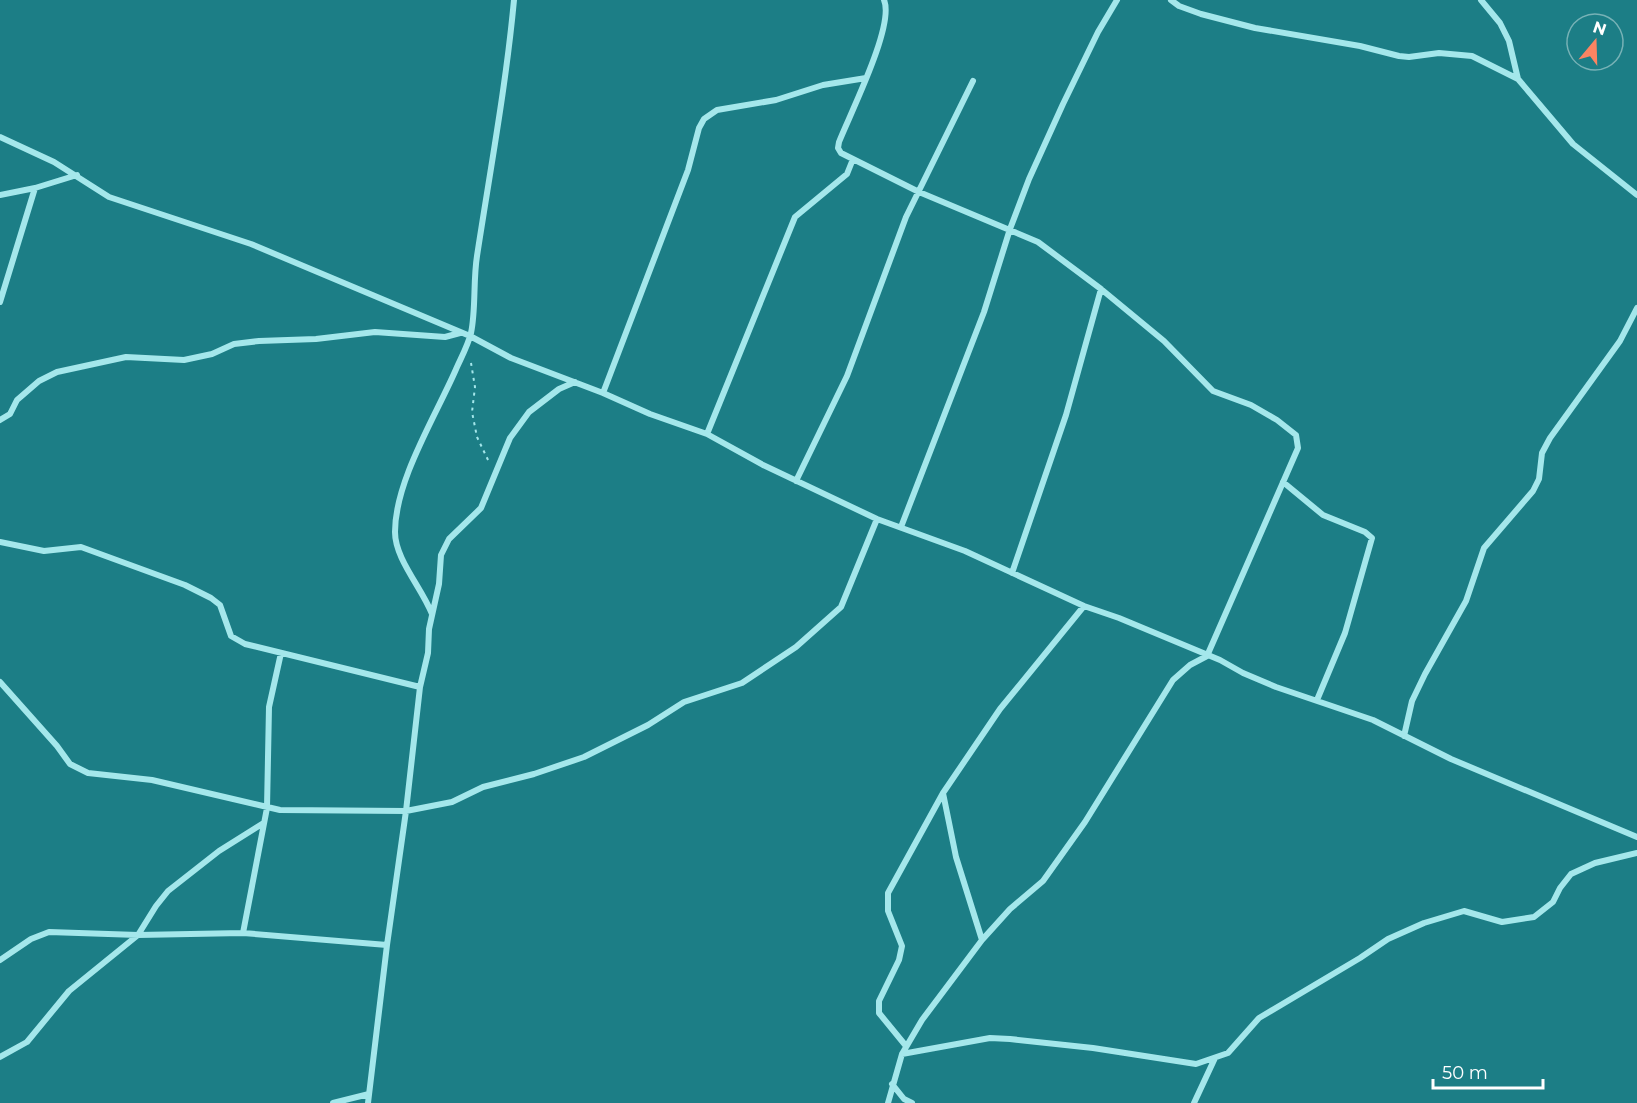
<svg xmlns="http://www.w3.org/2000/svg" width="1637" height="1103" viewBox="0 0 1637 1103" font-family="Montserrat,sans-serif">
	<rect width="100%" height="100%" fill="#1c7e86"/>
	<g fill="none" stroke-linecap="round" stroke-linejoin="round">
		<!-- path -->
		<path stroke="#a4e7eb" stroke-width="2" stroke-dasharray="3 4.5" stroke-linecap="butt" d="M471 363 475 387 472 412 477 437 489 462"/>
		<!-- street -->
		<path stroke="#a4e7eb" stroke-width="6" d="M884 0C895 25 850 114 839 142L838 148 841 153 919 192 1038 242 1101 289 1164 341 1213 391 1251 405 1277 420 1296 435 1298 448 1207 656 1190 665 1173 680 1085 822 1043 881 1010 909 982 940 922 1020 902 1054 888 1103
			M1171 0 1179 6 1201 14 1255 28 1360 46 1399 56 1409 57 1439 53 1472 56 1518 79 1573 144 1637 195
			M1481 0 1500 23 1509 41 1518 79
			M0 137 54 162 109 197 251 244 470 336 511 358 603 393 650 414 707 434 763 465 877 519 965 551 1084 606 1119 618 1220 660 1243 673 1276 687 1373 720 1451 759 1637 837
			M0 195 35 188
			M0 302 35 188 77 175
			M603 393 688 170 699 128 704 119 717 110 776 100 823 85 866 78
			M0 420 10 414 17 400 39 381 57 372 126 357 184 360 212 354 234 344 259 341 316 339 375 332 445 337 460 333
			M707 434 795 217 847 174 853 159
			M796 481 847 376 906 217 973 81
			M1283 482 1323 515 1365 532 1372 538 1345 633 1317 700
			M901 527 984 312 1010 229 1029 179 1063 104 1098 32 1117 0
			M0 542 44 551 81 547 185 585 211 598 220 605 231 636 245 644 420 687
			M1012 573 1066 415 1101 289
			M432 614C422 588 395 559 395 532 395 480 437 414 457 367 462 356 468 345 471 333 476 310 473 281 477 256 490 171 506 86 514 0
			M0 682 57 746 70 764 88 773 152 780 280 810 406 811 452 802 483 787 534 774 584 757 648 725 684 702 742 683 796 647 841 607 877 519
			M1404 736 1412 701 1425 674 1466 601 1484 548 1533 491 1539 479 1542 453 1550 438 1620 341 1637 308
			M943 793 956 857 982 940
			M243 933 267 808 269 707 281 653
			M0 960 31 939 49 932 138 935 243 933 387 945
			M906 1046 879 1013V1001L899 960 902 946 888 911V893L943 793 1000 709 1084 606
			M902 1054 990 1038 1010 1039 1093 1048 1196 1064 1228 1053 1259 1018 1360 958 1388 939 1424 923 1464 911 1502 922 1534 917 1553 902 1560 888 1571 874 1595 863 1637 853
			M0 1057 27 1042 69 991 138 935 156 906 168 891 219 851 262 824
			M892 1084 904 1099 912 1103
			M333 1103 369 1094
			M368 1103 387 945 406 811 420 687 428 653 429 629 439 584 441 555 449 539 481 508 510 438 529 412 559 389 575 382
			M1194 1103 1215 1058"/>
	</g>
	<!-- north arrow -->
	<g transform="translate(1595 42) rotate(19)"><circle r="28" fill="#1c7e86" stroke="#77b2b6" stroke-width="1.5"/>
	<path d="M0-4.5L10 22L0 15L-10 22Z" fill="#fb8462"/>
	<text y="-9" font-size="16" font-weight="bold" text-anchor="middle" fill="#ffffff">N</text>
	</g>
	<!-- scale -->
	<path d="M1433 1079v9h110v-9" fill="none" stroke="#ffffff" stroke-width="3"/>
	<text x="1442" y="1079" font-size="18" fill="#ffffff" stroke="#1c7e86" stroke-width="4.5" paint-order="stroke">50 m</text>
</svg>
